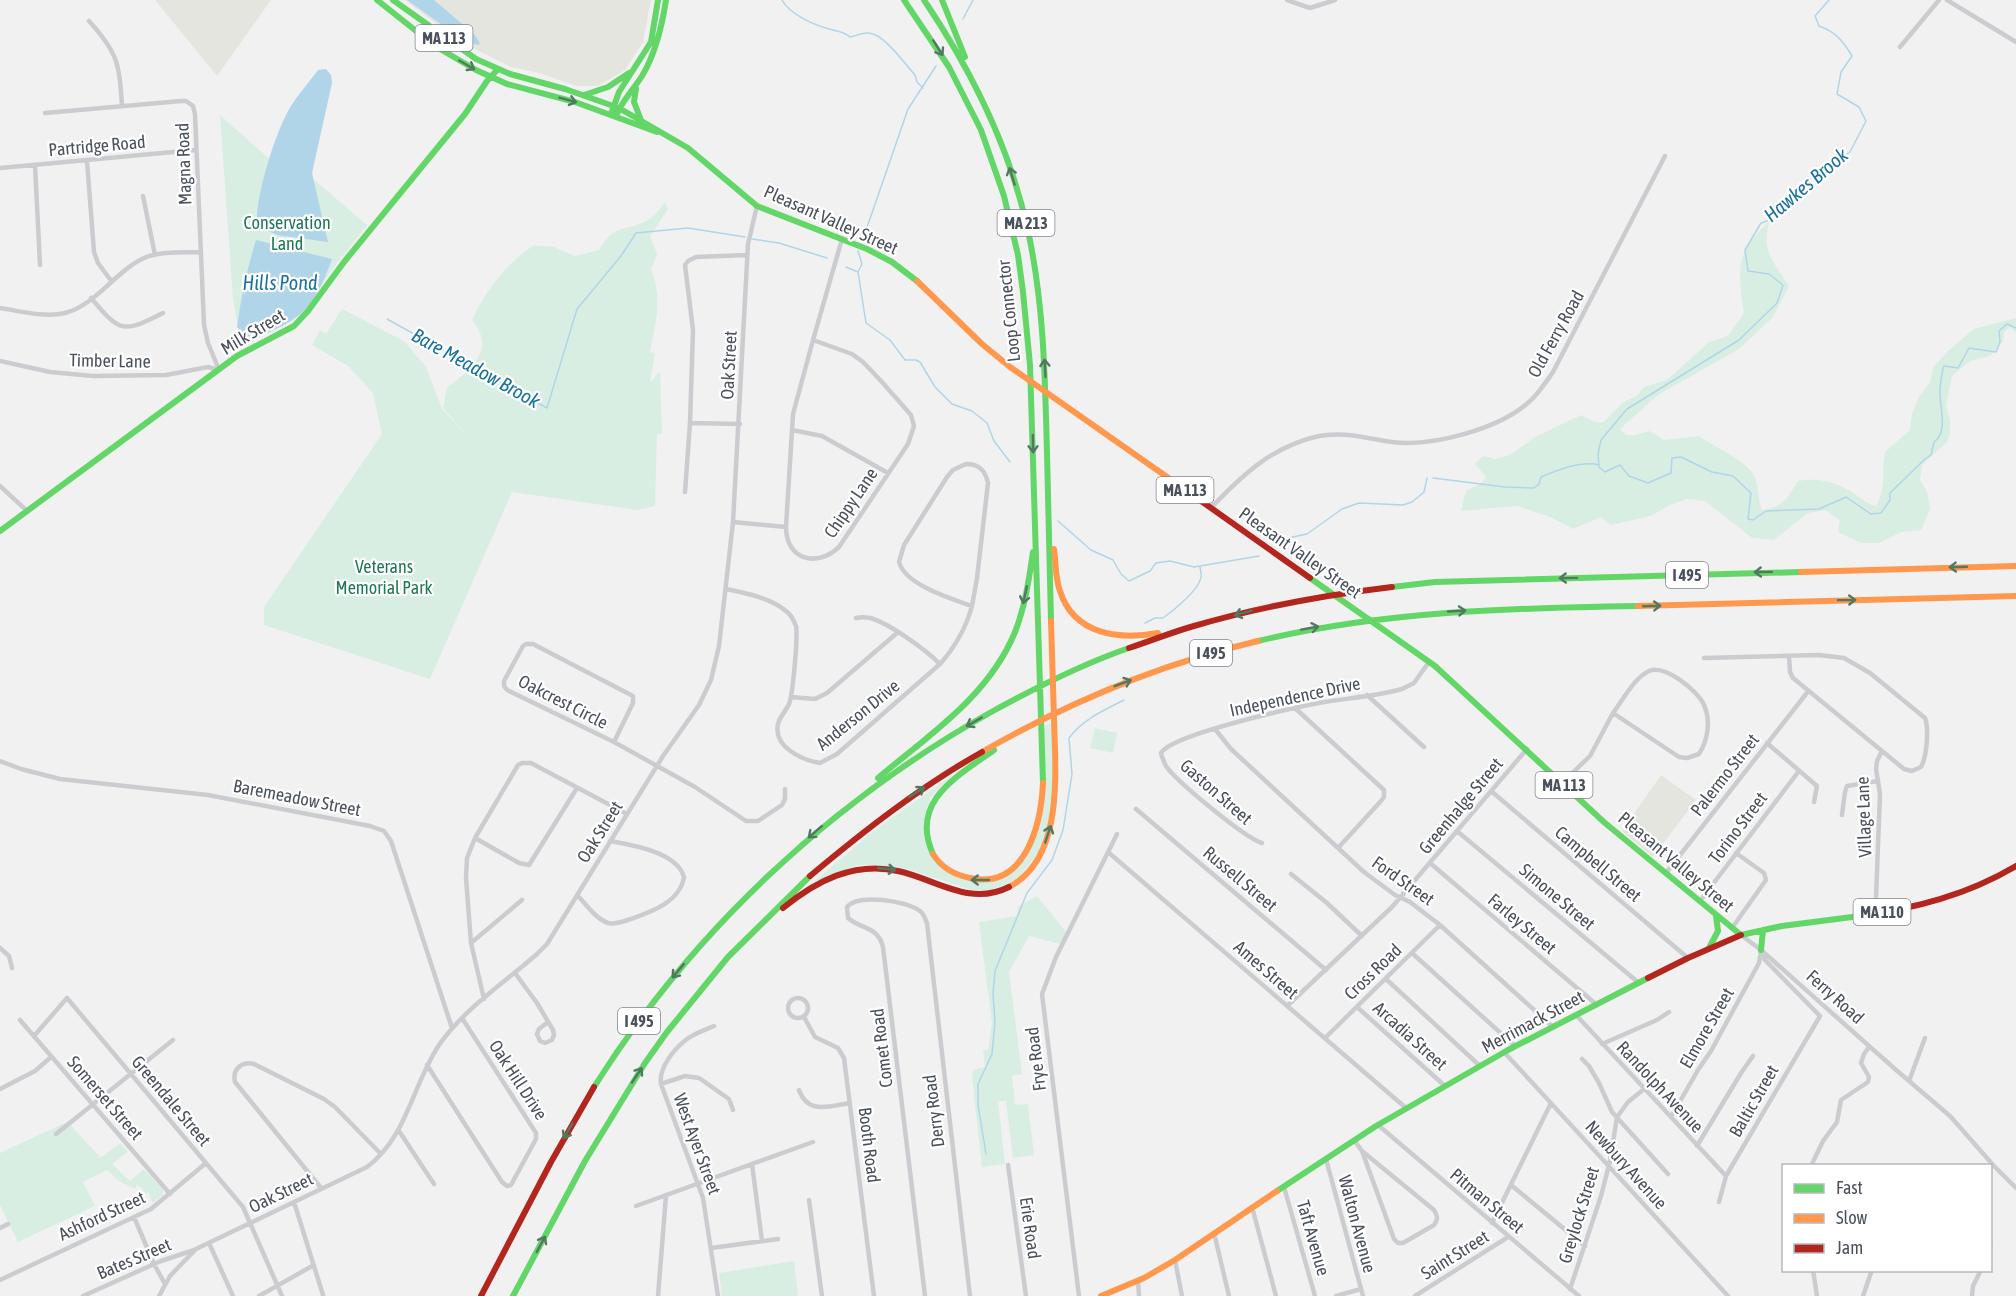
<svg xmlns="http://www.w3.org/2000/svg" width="2016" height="1296" viewBox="0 0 2016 1296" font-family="'Asap Condensed',sans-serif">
	<rect width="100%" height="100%" fill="#f1f1f1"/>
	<!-- commercial -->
	<path fill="#e5e5df" d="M155 0H271L217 76Z
		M405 0H651L643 42 625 70 598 86H577L539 73 511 67 459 41Z
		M1661 775 1696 800 1653 857 1622 831Z"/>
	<!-- green -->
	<path fill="#d8eee3" d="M220 115 273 162 313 161 312 178 367 225 337 263 305 309 291 321 241 347 233 299Z
		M665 202 668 209 650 236 657 254 651 269C663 300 656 320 650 352L655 353 650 383 660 371 662 434H657L655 506 637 510 512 492 430 679 264 625V607L382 434 373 393 348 366 312 345 320 330 326 334 342 309 404 341 426 367 442 409 466 434 443 408 447 387C470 372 497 349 472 320 486 290 507 263 534 245L554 247 575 256 599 250C615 222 625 233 648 220 655 216 660 208 665 202Z
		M1770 220C1760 249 1773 261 1789 286L1773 317 1739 349 1658 395 1620 429 1626 435H1635L1649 431 1664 440 1699 436C1714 447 1749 461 1755 478 1759 488 1758 500 1762 510 1783 507 1787 499 1798 481 1819 477 1837 482 1855 494 1862 499 1868 504 1876 506 1887 485 1881 474 1885 452L1910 430 1912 413 1919 397 1930 382 1934 366 1949 350 1974 329 2016 318V333L2010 327 2004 332 2003 341 1990 356 1970 361 1952 376 1946 406 1950 420V433L1947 442 1922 465 1920 480 1927 492 1930 509 1921 530 1901 532 1879 543H1861L1838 532 1840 521 1826 510 1808 513 1774 540 1752 538 1705 501 1687 499 1670 505 1651 516 1611 525 1601 517 1573 529 1550 517 1517 506 1461 511 1466 491 1482 483 1486 477 1475 464 1483 456 1495 459 1510 455 1535 437 1581 415 1595 422 1602 423 1624 402 1636 396 1644 387 1667 380 1709 342 1728 336 1744 313C1741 292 1735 265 1748 246 1754 236 1763 228 1770 220Z
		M1052 722 1053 803 1041 849 1017 879 1004 886 988 890H972L908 869 876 865H859L813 882 875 830 955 773 936 791 930 799 927 847 958 878 1008 874 1038 833 1044 726Z
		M1095 728 1117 733 1113 753 1090 748Z
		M1037 896 1066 932 1061 944 1029 936 1009 972 1022 1074 1012 1076 1015 1105 1028 1104 1034 1155 1013 1158 1006 1101H998L1005 1164 982 1167 972 1077 973 1070 985 1067 983 1050H988L992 1023 979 922 1017 916 1018 906Z
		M69 1121 73 1128 101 1158 120 1143 128 1152 112 1164 130 1181 144 1169 163 1190V1195L153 1203 148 1192 145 1194 142 1188 137 1185 135 1189 119 1181 107 1170 83 1182 95 1206 18 1242 0 1205V1153Z
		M794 1261 798 1296H722L719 1273Z"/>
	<!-- water -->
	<path fill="#b1d5e8" d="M407 0H434L474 34 480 43 479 45 466 42Z
		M326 69 331 75 332 83 312 173 328 242 277 235 257 226C255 198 273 142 285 117 293 100 307 85 318 70Z
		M256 240 332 259C326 276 318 295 306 309 297 319 262 340 248 336 244 335 240 330 237 327 241 297 247 269 256 240Z"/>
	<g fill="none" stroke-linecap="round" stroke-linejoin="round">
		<!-- stream -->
		<path stroke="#b1d5e8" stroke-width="1.5" d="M782 0C790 15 816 26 833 30 840 32 844 32 850 37 857 36 862 32 869 33 884 34 905 64 915 75L917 82 923 88
			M1829 0 1815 16 1819 26C1836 32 1843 41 1852 56L1841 72 1837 94 1859 107 1866 121 1850 152 1795 189 1773 208 1770 220 1761 223 1745 250 1748 271 1769 274 1783 285 1777 303 1739 340 1627 409 1601 440 1598 454 1599 467 1605 472 1620 465 1629 476 1648 483 1671 473 1672 458 1681 457 1712 472 1733 476 1751 493 1748 519 1753 520 1766 511 1819 509 1846 497 1871 514 1881 513 1890 500V493L1925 459 1931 455 1934 442C1949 432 1939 406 1940 391 1940 386 1942 371 1944 366L1958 368 1969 348 1996 352 2000 342 1999 331 2007 324 2016 328
			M963 19 973 0
			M752 239 779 243 827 258
			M863 239 908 109 936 66
			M858 251 862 264 858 272
			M846 267 858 272 866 323 890 340 905 360H916L920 362 935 387 952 404 972 411 987 423 994 441 1010 462
			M387 319 547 408 577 309 621 256 636 233 688 228 745 237
			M1433 478 1505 487 1534 488 1539 484 1541 477C1557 470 1582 460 1599 465
			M1058 521 1091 550 1113 560 1121 574 1129 581 1150 571 1156 563 1170 561 1194 567 1259 556
			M1288 538 1307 534 1342 509 1359 503 1403 505 1412 502 1424 492 1427 478
			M1145 623 1155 618H1163C1173 611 1199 590 1201 577 1202 576 1200 568 1200 567
			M986 1154 978 1105V1084L992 1054 995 1022 993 994 995 971 1027 893 1052 860 1063 830 1072 774 1069 738C1082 720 1104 710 1124 700"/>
		<!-- street -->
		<path stroke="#cbcccf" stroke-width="4.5" d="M1287 0 1310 8 1335 0
			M1947 0 2016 42
			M89 21C118 53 119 63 122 105
			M1900 47 1939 0
			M45 113 181 101H186L193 106 195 114 204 325 208 343 219 370
			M87 161 94 252 98 263 112 282
			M35 165 40 265
			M0 168 195 150
			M143 196 155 255
			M91 298C120 332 122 334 163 313
			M0 308C20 311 45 318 65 313 97 305 118 267 149 256 165 251 184 253 200 252
			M813 340 852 354 863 362 882 382 911 415 914 426 908 444 839 547C817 568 786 560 786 527L793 414Z
			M813 340 842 239
			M0 361 50 372 93 376 166 375 208 367 219 370
			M740 424 690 423 693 330 685 265 688 261 696 257 747 255
			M792 430 822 436 888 473
			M966 464C979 464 985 470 988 483L977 578 972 606C952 599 905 585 899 562L904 545 947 477 953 470Z
			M0 486 27 511
			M685 492 690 423
			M1211 508C1242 475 1273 446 1319 436 1344 431 1368 439 1392 442 1432 447 1500 429 1530 401 1539 393 1546 382 1553 372L1665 156
			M733 522 786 527
			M726 589C745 593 771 598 786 611 791 614 794 621 796 626 798 636 793 694 789 704 786 711 780 716 778 724 773 747 802 760 820 763L837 754 940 664C955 647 966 628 972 606
			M856 618C861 617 865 617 870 618 889 623 926 650 940 664
			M1704 658 1819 655 1844 658 1870 673 1925 718C1929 729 1927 756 1921 767L1912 771 1904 769 1793 678 1790 672 1789 656
			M1367 695 1424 747
			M791 697 815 699 827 693 897 633
			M1295 708 1384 790V797L1381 801 1338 848
			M1215 729 1231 749 1364 872 1395 895 1410 902 1440 925 1553 1027
			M614 742 507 690 504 686V681L523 646 526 644H533L633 696V703L614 742 695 787 746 821H758L782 805 785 799V789
			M1767 743 1817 786 1814 802
			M0 761 21 769 60 779 208 795 370 826 384 831 391 841 452 1028
			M1562 783 1590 756 1613 713 1679 757 1687 758 1699 754C1708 740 1711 721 1704 705 1698 691 1665 664 1649 671 1634 678 1623 700 1613 713
			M1491 791 1688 958
			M1136 809 1326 970
			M1842 815 1845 792 1847 786 1878 781
			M1457 831 1639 983
			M475 838 519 863 529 865 577 788
			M1262 843C1245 838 1176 781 1166 766 1164 762 1162 758 1161 753 1172 734 1297 707 1324 702 1350 698 1377 696 1402 689L1414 683 1429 662
			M1108 852 1406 1108
			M1430 863 1597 1005
			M1666 873 1806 694
			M1291 874 1327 903 1362 936
			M577 895C586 904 596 919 608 923 616 925 624 921 631 919 651 912 680 902 684 877 677 852 632 845 610 841
			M1700 901 1799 771
			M1878 913 1876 897 1880 794 1876 769 1877 761 1882 751
			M1732 928 1766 880 1764 873 1736 853
			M1741 935 1761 950 1895 1069 1950 1116 1994 1166 2016 1188
			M471 943 522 900
			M0 948 9 956 12 968
			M1412 953 1515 1046
			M515 973 537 1003 553 1030 554 1035 552 1040 545 1043 540 1041 537 1034 539 1029 548 1022
			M1386 979 1480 1066
			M788 1008a10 10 0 1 1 20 0a10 10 0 1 1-20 0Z
			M484 999 471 943 466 878 467 858 475 838 518 765 522 763H531L627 814
			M1287 1006 1392 907 1527 749
			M1357 1007 1445 1086
			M1576 1015 1726 1176
			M804 1017 815 1037 838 1048 844 1058 874 1296
			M20 1020 170 1194
			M714 1026C705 1030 695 1033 687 1039 675 1048 658 1068 661 1084L703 1198 718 1296
			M34 1036 67 998 243 1207 282 1296
			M1325 1038 1440 925
			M1602 1044 1657 1020 1669 1012
			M1504 1052 1728 1296
			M1582 1059 1589 1066 1599 1083 1612 1112 1668 1174
			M427 1065 502 1182 507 1186 511 1185 536 1139V1133L462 1018
			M1909 1081 1925 1038
			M661 1084 685 1076 699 1078 729 1099 733 1110
			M0 1089 35 1071 51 1057
			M799 1090C808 1115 829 1106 850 1103
			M1671 1117 1698 1070 1711 1051 1759 963 1761 952
			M1378 1125 1579 1296
			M399 1131 434 1184
			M56 1134 173 1040
			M1354 1140 1362 1151 1434 1210C1438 1217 1438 1219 1434 1225L1403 1243H1398L1394 1239 1362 1151
			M1697 1146 1741 1073 1753 1056
			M1326 1159 1363 1296
			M752 1164 762 1241
			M1008 1165 1026 1296
			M1811 1166 1823 1141 1837 1122 1841 1100 1868 1082 1869 1077 1861 1063 1864 1054 1869 1047
			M1511 1185 1585 1246
			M1284 1187 1315 1296
			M321 1188 235 1082C232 1069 242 1061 254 1064L324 1099 335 1107 381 1154
			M809 1200 822 1296
			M294 1202 323 1295
			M1719 1202 1726 1176 1820 1016 1765 960 1762 951
			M636 1206 813 1142
			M1252 1207 1276 1296
			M134 1217 154 1264 165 1284
			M1492 1223 1551 1103
			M0 1228 8 1224
			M1214 1233 1229 1296
			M1990 1240V1248
			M209 1243 233 1296
			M711 1248 778 1239
			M1175 1260 1182 1296
			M1813 1270 1817 1296
			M0 1280 151 1209 206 1163
			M1138 1281 1139 1296
			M1570 1289 1601 1196 1610 1161 1617 1117 1628 1102 1644 1089
			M83 1296 161 1261 194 1250
			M159 1296 170 1276 196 1249 367 1167C407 1137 412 1086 439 1045 464 1009 504 983 537 954L547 944 663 756 699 705 711 680 719 646 733 522 748 244 757 206
			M259 1296 314 1265
			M658 1296 666 1195
			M925 1296 883 947C878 926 862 930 848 918L847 907C858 893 907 901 920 911 924 914 925 919 927 923L970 1296
			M1079 1296 1042 994 1056 957 1117 834
			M1336 1296 1361 1289
			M1415 1296 1508 1237
			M1863 1296 1872 1270
			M1972 1296 1973 1286 1981 1270"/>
		<!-- fast -->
		<path stroke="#63d668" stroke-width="6" d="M377 0 435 46 476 70 507 84 575 102 657 132
			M393 0 476 59 510 74 565 89 619 108 688 148 757 206 867 249 892 262 917 281
			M904 0 949 67 981 130 1004 196 1018 255 1023 292 1030 365 1043 783
			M924 0C972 71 1010 147 1028 231 1044 304 1045 378 1047 453 1048 509 1050 565 1051 621
			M942 0 965 57
			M636 88 634 102 641 120
			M584 95 608 87 629 73
			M611 114 619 92 651 42 658 0
			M616 116C622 101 633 90 642 76 656 53 662 26 666 0
			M0 531 237 356 294 326 308 311 344 262 465 114 487 81 498 69
			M1310 578 1435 666 1605 823 1741 935 1782 926 1860 916
			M1392 587 1435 582 1801 572
			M1258 641C1383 611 1510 608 1638 606
			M878 778C929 735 989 696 1015 632 1025 607 1029 579 1033 552
			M933 854C909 801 958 776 994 750
			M1709 948 1718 931 1716 916
			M1761 950 1763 930
			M594 1087C693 930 832 801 993 711 1037 687 1082 664 1129 648
			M1277 1191 1376 1126 1508 1050 1648 978
			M513 1296 585 1161 645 1063 667 1032 728 957 810 876"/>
		<!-- slow -->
		<path stroke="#ff974d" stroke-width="6" d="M917 281 982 344 1010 367 1187 491
			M1054 549C1056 563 1055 578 1060 591 1074 635 1119 640 1158 633
			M1801 572 2016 566
			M1638 606 2016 596
			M982 752C1069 702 1160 664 1258 641
			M933 854C941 867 955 875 970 878 1026 890 1041 824 1043 783
			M1009 887C1065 858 1055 770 1054 718 1053 686 1052 654 1051 621
			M1101 1296 1144 1278 1175 1260 1277 1191"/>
		<!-- jam -->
		<path stroke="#b3261e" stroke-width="6" d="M1187 491 1310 578
			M1129 648C1151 641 1172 632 1194 626 1259 607 1325 595 1392 587
			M810 876C865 830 920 787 982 752
			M783 908C816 881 854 861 898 871 936 879 969 907 1009 887
			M1860 916C1916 908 1967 895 2016 866
			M1648 978 1688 958 1741 935
			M481 1296 551 1162 594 1087"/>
	</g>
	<!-- one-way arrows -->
	<defs><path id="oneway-shaft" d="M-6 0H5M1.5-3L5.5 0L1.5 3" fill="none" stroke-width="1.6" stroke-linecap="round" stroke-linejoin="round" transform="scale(1.5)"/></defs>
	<g stroke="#527960">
		<use href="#oneway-shaft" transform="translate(938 48) rotate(58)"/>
		<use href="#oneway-shaft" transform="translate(467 65) rotate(30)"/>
		<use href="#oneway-shaft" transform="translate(568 100) rotate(15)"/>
		<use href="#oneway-shaft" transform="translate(1012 176) rotate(-107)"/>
		<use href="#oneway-shaft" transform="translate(1045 368) rotate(-93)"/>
		<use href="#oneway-shaft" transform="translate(1033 444) rotate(89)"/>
		<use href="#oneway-shaft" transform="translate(1958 567) rotate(178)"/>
		<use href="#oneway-shaft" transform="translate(1763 572) rotate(179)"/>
		<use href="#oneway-shaft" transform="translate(1568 578) rotate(179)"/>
		<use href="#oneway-shaft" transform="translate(1025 595) rotate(102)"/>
		<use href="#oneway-shaft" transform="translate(1847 600) rotate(-1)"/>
		<use href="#oneway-shaft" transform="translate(1652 606) rotate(-2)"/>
		<use href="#oneway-shaft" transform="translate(1457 611) rotate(-3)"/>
		<use href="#oneway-shaft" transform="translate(1243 613) rotate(165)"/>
		<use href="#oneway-shaft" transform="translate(1310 628) rotate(-10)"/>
		<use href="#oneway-shaft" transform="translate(1123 683) rotate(-21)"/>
		<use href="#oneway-shaft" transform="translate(974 722) rotate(150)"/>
		<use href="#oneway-shaft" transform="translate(917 792) rotate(-34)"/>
		<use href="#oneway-shaft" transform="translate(815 832) rotate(139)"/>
		<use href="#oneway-shaft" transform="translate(1048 834) rotate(-72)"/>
		<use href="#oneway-shaft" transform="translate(887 869) rotate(6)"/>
		<use href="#oneway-shaft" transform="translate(980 880) rotate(180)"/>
		<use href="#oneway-shaft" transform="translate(678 971) rotate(130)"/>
		<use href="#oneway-shaft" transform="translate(637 1075) rotate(-56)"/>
		<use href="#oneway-shaft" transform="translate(568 1131) rotate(120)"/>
		<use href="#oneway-shaft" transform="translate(541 1244) rotate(-62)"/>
	</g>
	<g text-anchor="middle" stroke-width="4.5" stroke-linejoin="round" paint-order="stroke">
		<!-- shield labels -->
		<g fill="#fff" stroke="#80858d" stroke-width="1.5">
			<rect x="415.5" y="25" width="57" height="26" rx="4.5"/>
			<rect x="997.5" y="210" width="57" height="26" rx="4.5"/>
			<rect x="1156.5" y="477" width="57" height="26" rx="4.5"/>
			<rect x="1666" y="562" width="42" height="26" rx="4.5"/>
			<rect x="1190" y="640" width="42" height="26" rx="4.5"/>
			<rect x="1535.5" y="772" width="57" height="26" rx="4.5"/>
			<rect x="1853.5" y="899" width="57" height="26" rx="4.5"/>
			<rect x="618" y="1008" width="42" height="26" rx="4.5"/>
		</g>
		<g font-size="16" font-weight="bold" fill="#4a515c">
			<text x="444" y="44">MA 113</text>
			<text x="1026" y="229">MA 213</text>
			<text x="1185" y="496">MA 113</text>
			<text x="1687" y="581">I 495</text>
			<text x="1211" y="659">I 495</text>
			<text x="1564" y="791">MA 113</text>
			<text x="1882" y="918">MA 110</text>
			<text x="639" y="1027">I 495</text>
		</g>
		<!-- street labels -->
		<g font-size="18" fill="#4a515c" stroke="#fff">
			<text transform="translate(97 146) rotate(-5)" y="6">Partridge Road</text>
			<text transform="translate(184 164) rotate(-92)" y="6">Magna Road</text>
			<text transform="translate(831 220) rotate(24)" y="6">Pleasant Valley Street</text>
			<text transform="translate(1009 311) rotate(-96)" y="6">Loop Connector</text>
			<text transform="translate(253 332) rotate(-31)" y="6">Milk Street</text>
			<text transform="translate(1556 334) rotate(-61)" y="6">Old Ferry Road</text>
			<text transform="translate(110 361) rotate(1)" y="6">Timber Lane</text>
			<text transform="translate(729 365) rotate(-87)" y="6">Oak Street</text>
			<text transform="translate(851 503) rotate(-56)" y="6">Chippy Lane</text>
			<text transform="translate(1300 553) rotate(35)" y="6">Pleasant Valley Street</text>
			<text transform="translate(1295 697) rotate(-12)" y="6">Independence Drive</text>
			<text transform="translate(563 702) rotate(27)" y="6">Oakcrest Circle</text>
			<text transform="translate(858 715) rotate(-39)" y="6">Anderson Drive</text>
			<text transform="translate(1725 775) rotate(-52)" y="6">Palermo Street</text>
			<text transform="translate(1216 792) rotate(41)" y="6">Gaston Street</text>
			<text transform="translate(297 798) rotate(11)" y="6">Baremeadow Street</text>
			<text transform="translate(1461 806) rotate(-50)" y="6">Greenhalge Street</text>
			<text transform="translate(1864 817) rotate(-92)" y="6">Village Lane</text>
			<text transform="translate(1738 828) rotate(-53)" y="6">Torino Street</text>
			<text transform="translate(600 832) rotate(-58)" y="6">Oak Street</text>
			<text transform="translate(1676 862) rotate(40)" y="6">Pleasant Valley Street</text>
			<text transform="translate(1598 864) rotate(40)" y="6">Campbell Street</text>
			<text transform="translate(1240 879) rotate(40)" y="6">Russell Street</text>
			<text transform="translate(1403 881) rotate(35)" y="6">Ford Street</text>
			<text transform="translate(1557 897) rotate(40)" y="6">Simone Street</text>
			<text transform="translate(1522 924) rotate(40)" y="6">Farley Street</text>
			<text transform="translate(1266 970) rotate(41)" y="6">Ames Street</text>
			<text transform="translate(1373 972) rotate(-44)" y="6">Cross Road</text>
			<text transform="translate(1835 997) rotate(42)" y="6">Ferry Road</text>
			<text transform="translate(1533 1022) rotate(-28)" y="6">Merrimack Street</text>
			<text transform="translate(1707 1028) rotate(-60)" y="6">Elmore Street</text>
			<text transform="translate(1410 1036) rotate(42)" y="6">Arcadia Street</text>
			<text transform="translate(882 1048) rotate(-97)" y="6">Comet Road</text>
			<text transform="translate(1036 1059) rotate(-97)" y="6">Frye Road</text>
			<text transform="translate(518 1080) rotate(57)" y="6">Oak Hill Drive</text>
			<text transform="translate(1660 1087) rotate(47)" y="6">Randolph Avenue</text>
			<text transform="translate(105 1098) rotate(49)" y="6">Somerset Street</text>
			<text transform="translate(171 1101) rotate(50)" y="6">Greendale Street</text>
			<text transform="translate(1754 1101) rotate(-60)" y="6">Baltic Street</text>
			<text transform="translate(934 1111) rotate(-97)" y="6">Derry Road</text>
			<text transform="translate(697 1144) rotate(70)" y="6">West Ayer Street</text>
			<text transform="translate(869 1145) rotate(83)" y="6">Booth Road</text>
			<text transform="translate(1626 1165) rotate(48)" y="6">Newbury Avenue</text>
			<text transform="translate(281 1193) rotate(-26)" y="6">Oak Street</text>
			<text transform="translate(1487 1201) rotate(40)" y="6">Pitman Street</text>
			<text transform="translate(1579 1215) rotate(-73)" y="6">Greylock Street</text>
			<text transform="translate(102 1216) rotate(-25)" y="6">Ashford Street</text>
			<text transform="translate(1357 1224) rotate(75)" y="6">Walton Avenue</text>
			<text transform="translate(1030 1228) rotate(82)" y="6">Erie Road</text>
			<text transform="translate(1313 1238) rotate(74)" y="6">Taft Avenue</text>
			<text transform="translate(1455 1255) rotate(-32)" y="6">Saint Street</text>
			<text transform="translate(134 1259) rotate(-23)" y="6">Bates Street</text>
		</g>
		<!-- park labels -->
		<g font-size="18" fill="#207757" stroke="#fff">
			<text x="287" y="229">Conservation<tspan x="287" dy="21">Land</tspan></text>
			<text x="384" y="573">Veterans<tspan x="384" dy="21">Memorial Park</tspan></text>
		</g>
		<!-- water labels -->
		<g font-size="20" font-style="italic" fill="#1a729e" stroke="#fff">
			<text transform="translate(1806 185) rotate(-40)" y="7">Hawkes Brook</text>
			<text x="280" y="290">Hills Pond</text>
			<text transform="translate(476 368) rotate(29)" y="7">Bare Meadow Brook</text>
		</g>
	</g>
	<!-- legend -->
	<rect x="1782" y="1164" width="210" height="108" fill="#ffffff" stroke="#b7b9be" stroke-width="1.5"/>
	<rect x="1794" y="1184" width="30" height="9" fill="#63d668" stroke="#b7b9be" stroke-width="1.5"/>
	<text x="1836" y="1194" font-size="18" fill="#4a515c">Fast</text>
	<rect x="1794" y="1214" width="30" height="9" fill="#ff974d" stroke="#b7b9be" stroke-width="1.5"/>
	<text x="1836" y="1224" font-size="18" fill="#4a515c">Slow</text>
	<rect x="1794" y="1244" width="30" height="9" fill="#b3261e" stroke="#b7b9be" stroke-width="1.5"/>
	<text x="1836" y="1254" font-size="18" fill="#4a515c">Jam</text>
</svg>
